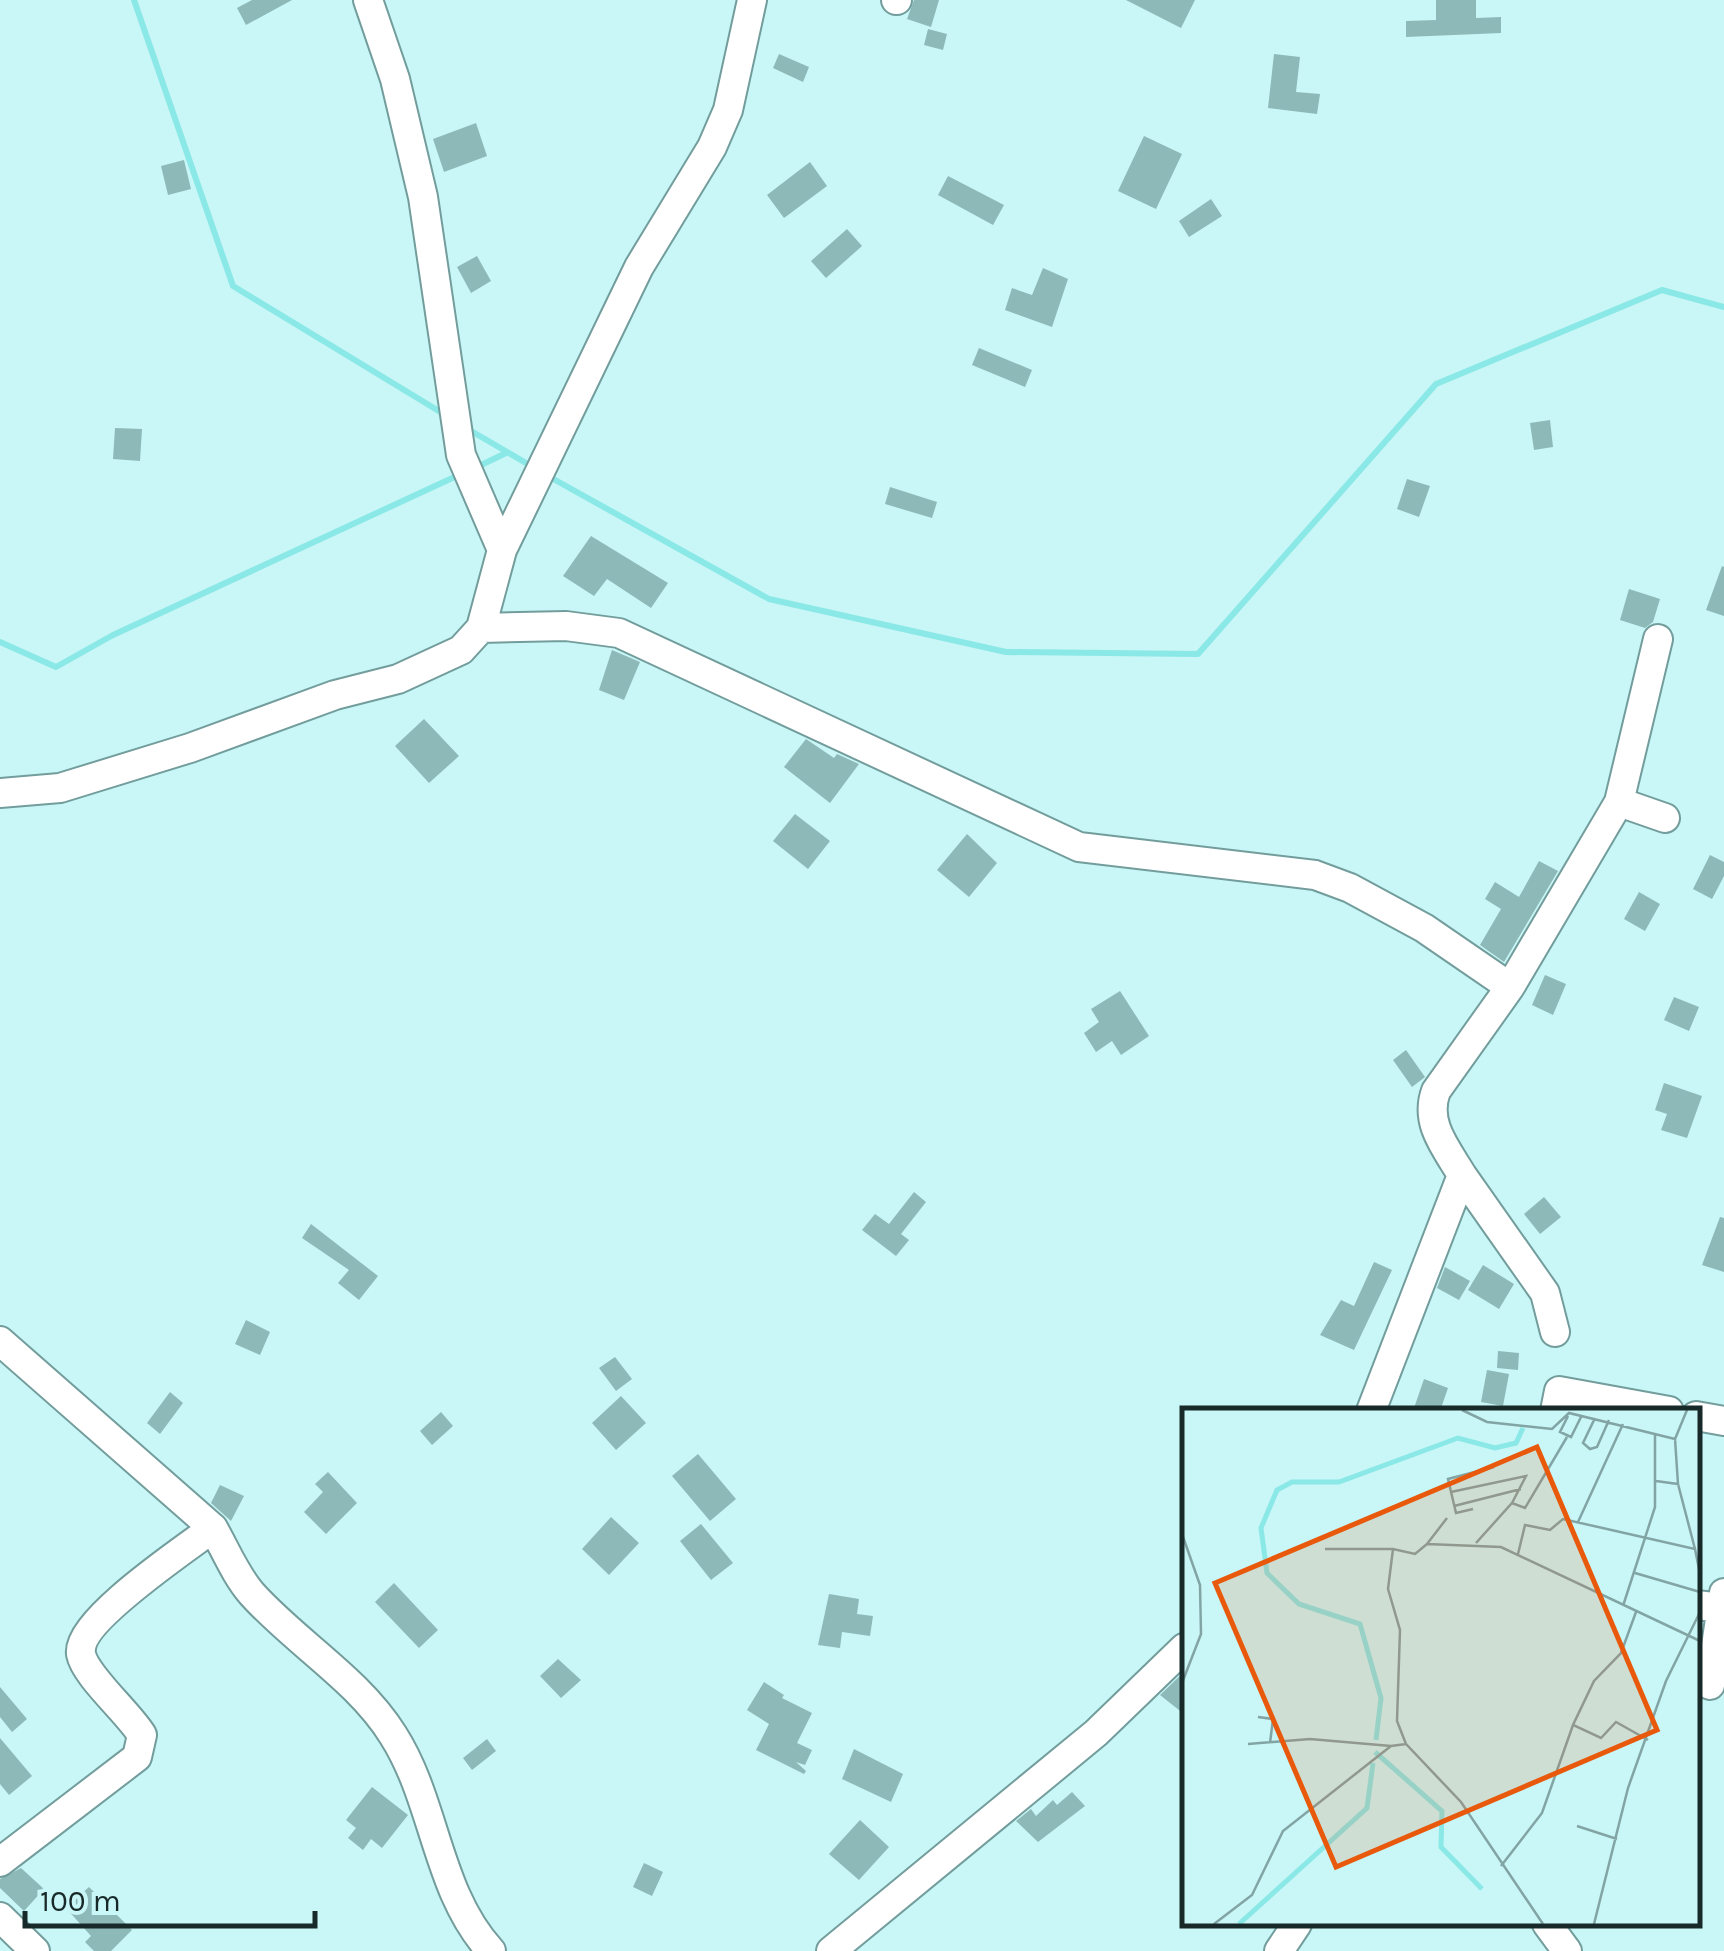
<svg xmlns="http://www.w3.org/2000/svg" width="1724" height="1951" viewBox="0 0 1724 1951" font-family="Karla,sans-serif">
	<rect width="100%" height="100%" fill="#c9f6f6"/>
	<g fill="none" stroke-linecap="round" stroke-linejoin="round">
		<!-- stream -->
		<path stroke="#8ae8e7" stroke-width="6" d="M134 0 233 286 447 416
			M466 428 533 467
			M477 467 506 453
			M548 476 769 599 1006 652 1198 654 1436 384 1662 290 1724 307
			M0 642 56 667 113 635 461 474"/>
	</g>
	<!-- building -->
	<path fill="#8db9b9" d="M252 0H292L246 25 237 8Z
		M914 0H939L931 27 907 19Z
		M1126 0H1195L1181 28Z
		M1436 0H1476V18L1501 17V33L1406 37V21L1436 20Z
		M928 29 947 34 943 50 924 45Z
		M779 54 809 67 803 82 773 68Z
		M1274 54 1300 57 1296 92 1320 94 1317 114 1268 108Z
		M476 123 487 156 444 172 433 139Z
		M1144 136 1182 154 1156 209 1118 191Z
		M184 160 191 189 168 195 161 166Z
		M810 162 827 186 784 218 767 195Z
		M948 176 1004 205 993 225 938 195Z
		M1211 199 1222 216 1189 237 1179 221Z
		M847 229 862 246 826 278 811 261Z
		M477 256 491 281 471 293 457 267Z
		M1043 268 1068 279 1052 327 1005 310 1012 288 1032 295Z
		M979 348 1032 370 1025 387 972 365Z
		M1550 420 1553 447 1534 450 1530 423Z
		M115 428 142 429 140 461 113 459Z
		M1407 479 1430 486 1419 517 1397 509Z
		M890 487 937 502 932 518 885 504Z
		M591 536 668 583 651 608 607 579 594 596 563 576Z
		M1722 566 1724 567V616L1706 610Z
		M1629 589 1660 599 1653 622 1645 628 1620 620Z
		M612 650 640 662 624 700 599 690Z
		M424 719 459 756 429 783 395 746Z
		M806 739 834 758 837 754 859 764 830 803 784 767Z
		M795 814 830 841 808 869 773 841Z
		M967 834 997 863 969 897 937 870Z
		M1710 855 1724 862V876L1712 899 1693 889Z
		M1539 861 1558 871 1504 962 1480 945 1501 909 1485 899 1495 882 1519 897Z
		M1639 892 1660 904 1645 931 1624 919Z
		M1545 975 1566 984 1553 1015 1532 1005Z
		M1120 991 1149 1036 1121 1055 1112 1041 1096 1052 1084 1033 1099 1022 1091 1009Z
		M1674 997 1699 1007 1689 1031 1664 1020Z
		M1406 1050 1425 1077 1412 1087 1393 1060Z
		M1664 1083 1702 1096 1687 1138 1661 1130 1667 1114 1655 1110Z
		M914 1192 926 1202 901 1234 909 1240 896 1256 862 1230 875 1214 889 1224Z
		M1544 1197 1561 1217 1540 1234 1524 1214Z
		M1720 1217 1724 1218V1272L1702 1265Z
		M311 1224 378 1276 359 1300 338 1283 349 1270 302 1238Z
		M1374 1262 1392 1270 1354 1350 1320 1335 1341 1300 1354 1306Z
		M1483 1265 1514 1284 1499 1309 1468 1290Z
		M1445 1267 1470 1281 1459 1300 1437 1288Z
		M246 1320 270 1332 260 1355 235 1344Z
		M1498 1351 1519 1353 1518 1370 1497 1368Z
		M615 1357 632 1379 616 1391 599 1368Z
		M1487 1370 1509 1374 1503 1406 1481 1402Z
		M1424 1379 1448 1388 1440 1411H1413Z
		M170 1392 183 1403 160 1434 147 1423Z
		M621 1396 646 1423 616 1450 592 1423Z
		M441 1412 453 1426 432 1445 420 1431Z
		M698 1454 736 1499 710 1521 672 1476Z
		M328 1472 357 1503 326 1534 304 1512 323 1492 315 1484Z
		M220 1485 244 1496 231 1521 211 1503Z
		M611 1517 639 1543 609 1575 582 1549Z
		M701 1524 733 1563 711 1580 680 1541Z
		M394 1583 438 1630 419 1648 375 1602Z
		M829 1594 859 1599 857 1614 873 1616 870 1636 842 1632 840 1648 818 1645Z
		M558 1659 581 1680 561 1698 540 1676Z
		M1184 1672V1714L1160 1695Z
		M764 1682 784 1695 782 1698 812 1713 797 1743 812 1750 805 1765 796 1762 806 1771 804 1774 756 1750 769 1724 747 1710Z
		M0 1687 27 1719 12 1732 0 1717Z
		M0 1738 32 1776 9 1795 0 1784Z
		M487 1739 496 1751 472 1770 463 1758Z
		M854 1749 903 1774 891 1802 842 1779Z
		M372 1787 408 1815 382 1848 371 1839 363 1850 348 1838 356 1828 346 1820Z
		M1072 1792 1085 1806 1038 1842 1016 1821 1031 1809 1036 1816 1053 1800 1057 1805Z
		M860 1820 889 1847 859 1880 829 1854Z
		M644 1863 663 1872 652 1896 633 1887Z
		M21 1868 44 1889 24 1911 0 1888V1879Z
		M89 1887 132 1930 111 1951H94L85 1942 91 1936 66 1908Z"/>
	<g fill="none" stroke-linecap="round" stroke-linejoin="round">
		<!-- minor casing -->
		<g stroke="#729d9c" stroke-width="32">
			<path id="minor" d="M896 0H897
				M502 550 639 267 712 147 728 110 752 0
				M481 628 566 626 619 633 1079 847 1315 875 1350 888 1424 928 1510 987 1436 1091C1424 1123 1446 1148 1462 1175L1371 1411
				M0 793 60 788 190 748 335 695 398 679 461 650 481 628 502 550 461 455 423 197 395 79 368 0
				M1619 802 1665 818
				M1510 987 1619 802 1658 639
				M1462 1175 1545 1293 1555 1332
				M0 1341 213 1528
				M1555 1411 1559 1391 1669 1411
				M1696 1416 1724 1421
				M1696 1605 1722 1608
				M1710 1685 1724 1593
				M0 1862 137 1757 142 1735C129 1713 85 1676 81 1654 76 1621 187 1548 213 1528 225 1549 236 1576 252 1594 296 1643 358 1679 393 1735 436 1802 436 1891 491 1951
				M0 1917 35 1951
				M1547 1924 1567 1951
				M831 1951 1096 1733 1184 1648
				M1279 1951 1297 1924"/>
		</g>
		<!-- minor -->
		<use href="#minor" stroke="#fff" stroke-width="28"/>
	</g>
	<!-- overview -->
	<g transform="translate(1182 1408)">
		<rect width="518" height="518" fill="#c9f6f6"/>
		<path fill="none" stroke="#8ae8e7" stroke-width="5" d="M194 332 199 290 178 216 117 196 85 165 79 120 95 82 110 74H157L276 30 313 40 334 35 341 20M193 344 260 403 259 439 300 481M57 516 185 400 191 355"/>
		<path fill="none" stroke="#82a4a4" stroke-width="2.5" d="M280 2 305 14 370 21 387 5 493 31 505 2M386 8 378 24 389 29 400 7M413 10 401 35 408 41 415 39 427 12M474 73 496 76 493 31M496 76 513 141M269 84 344 68 330 95M272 98 339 81M291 101 274 105 266 71 312 59M396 114 441 16M0 126 18 177 19 226 0 275M294 135 330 95 343 100 385 29M245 136 265 110M143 141H211M336 146 343 117 368 122 381 111 513 141 518 166M453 165 518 184M441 198 473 99V26M454 204 439 245 412 273 391 317 419 330 434 314 466 332M76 309 91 311 88 335M66 336 128 331 209 338M224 336 215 313 218 222 206 181 211 141 233 146 245 136 319 139 518 233M395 418 435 431M319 458 360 405 391 317M32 516 70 487 101 423 209 338 224 336 279 394 361 516M412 516 446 380 484 273 518 204"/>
		<path fill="#e8590c" fill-opacity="0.15" stroke="#e8590c" stroke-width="5" d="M355 39 475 322 154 459 33 175Z"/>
		<rect width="518" height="518" fill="none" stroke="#182929" stroke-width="5"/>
	</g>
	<!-- scale -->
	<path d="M25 1911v15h290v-15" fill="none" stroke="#182929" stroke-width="5"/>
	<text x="40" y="1911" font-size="30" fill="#182929" stroke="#c9f6f6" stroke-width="8" paint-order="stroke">100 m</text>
</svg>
